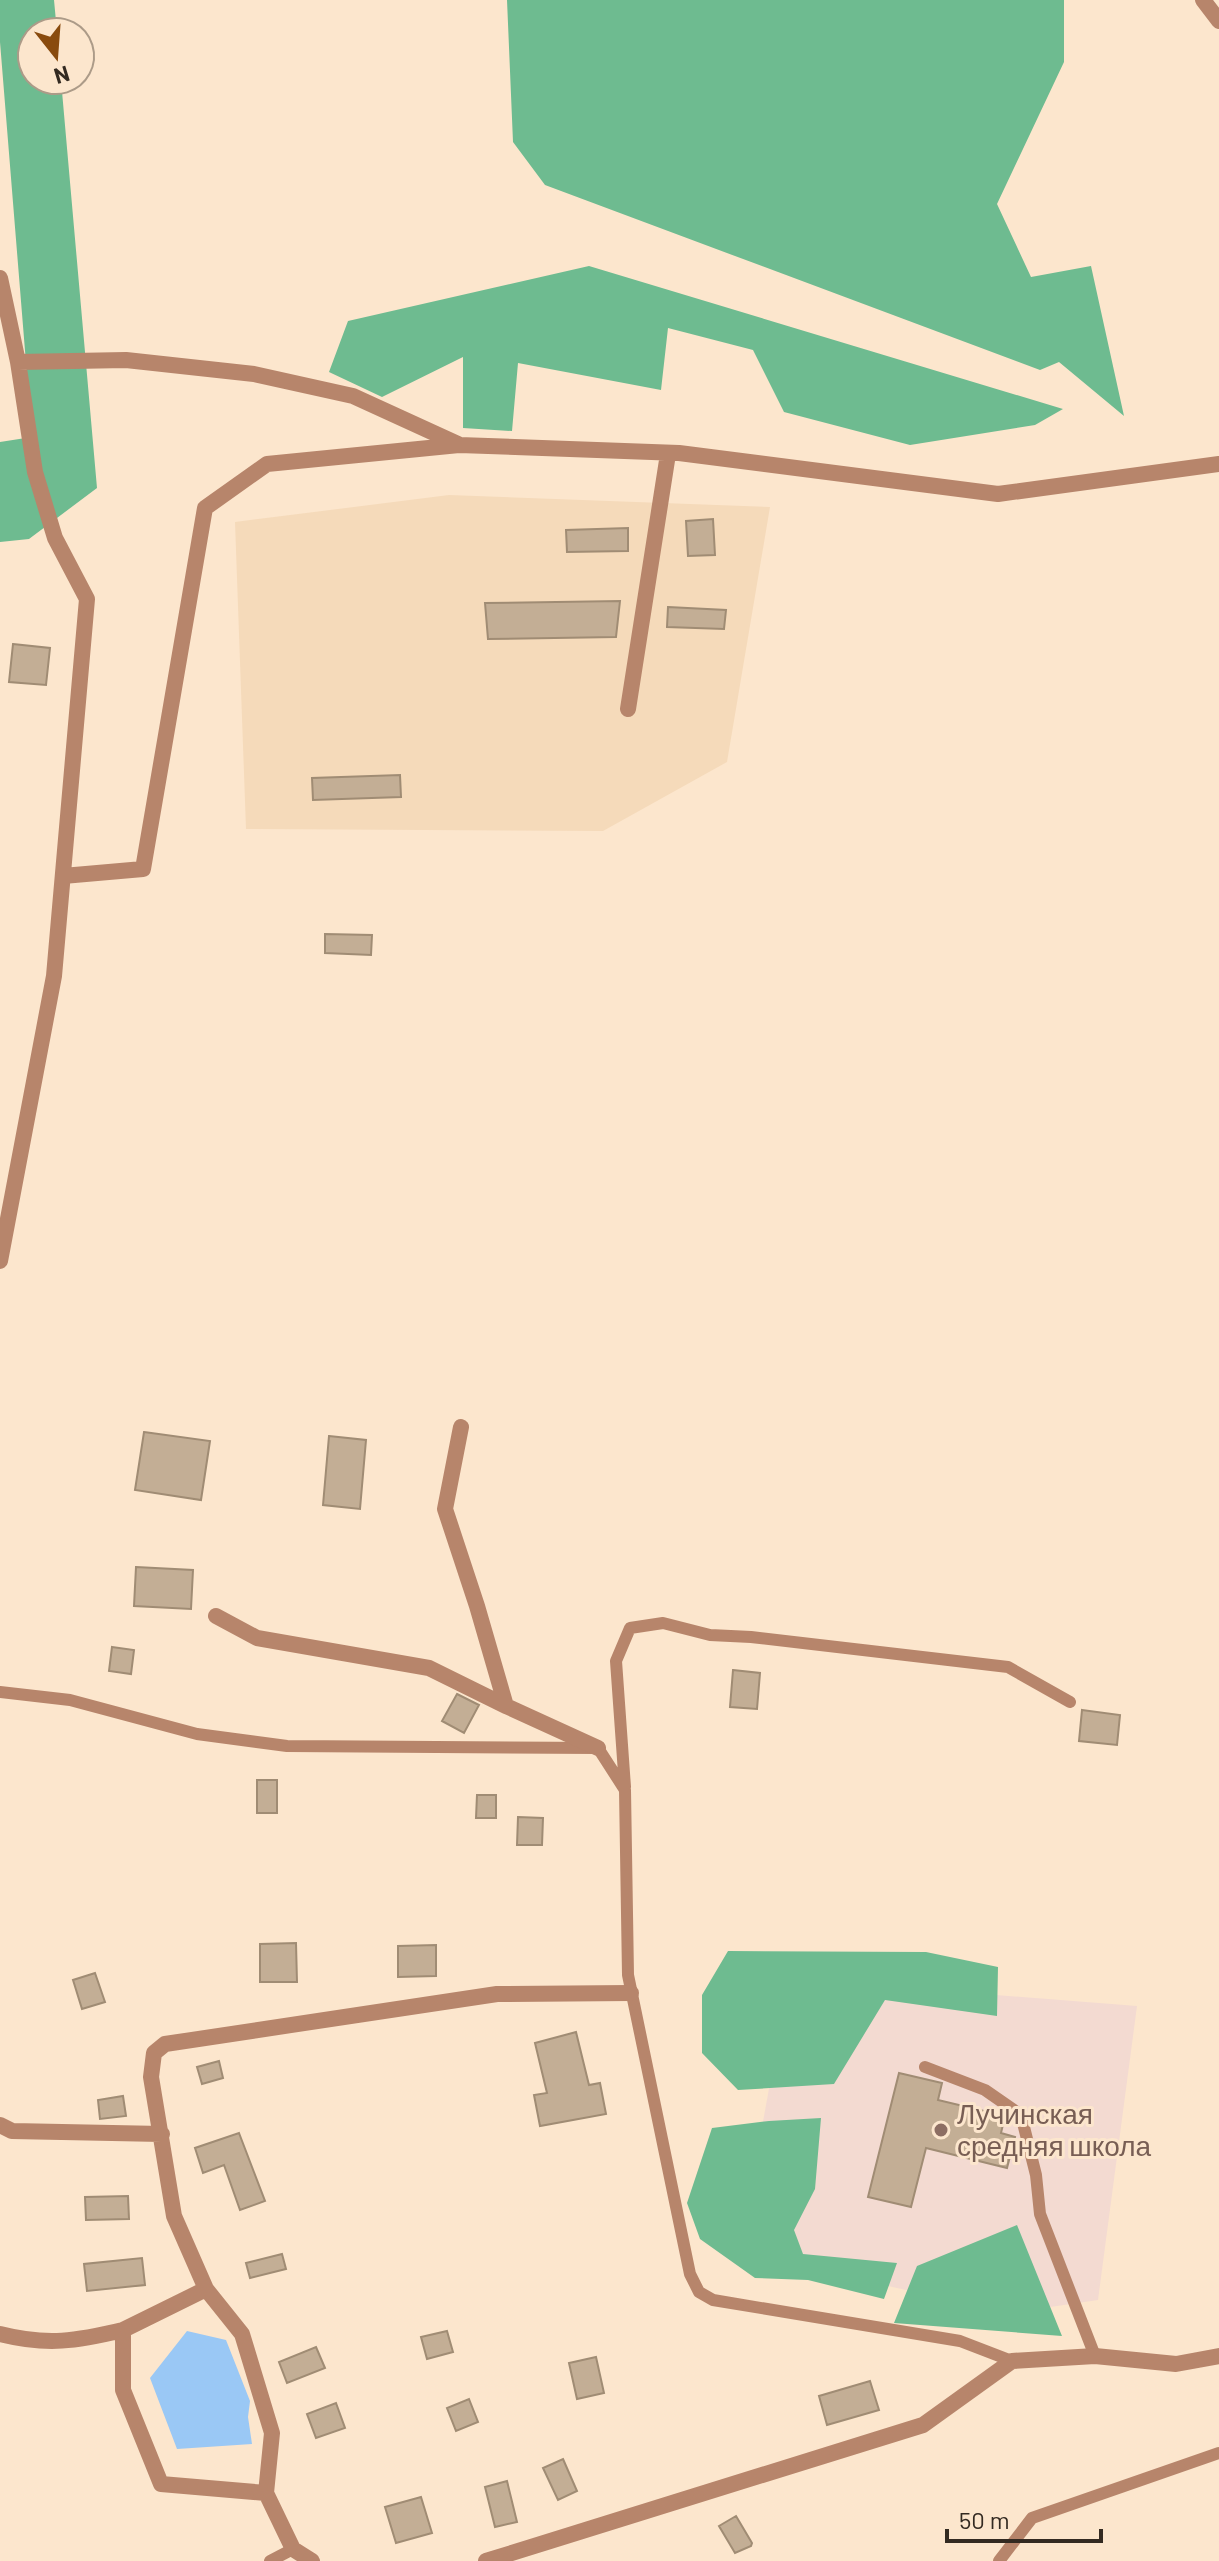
<svg xmlns="http://www.w3.org/2000/svg" width="1219" height="2561" viewBox="0 0 1219 2561" font-family="Barlow,sans-serif">
	<rect width="100%" height="100%" fill="#fce6cd"/>
	<!-- built -->
	<path fill="#f5daba" d="M449 495 770 507 727 762 603 831 246 829 235 522Z"/>
	<!-- education -->
	<path fill="#f3dad1" d="M789 1979 1137 2006 1098 2300 1010 2313 739 2253Z"/>
	<!-- forest -->
	<path fill="#6ebb90" d="M0 0H54L57 32H32V80H61L97 488 29 539 0 542V442L32 437 0 42Z
		M507 0H1064V62L997 204 1031 277 1091 266 1124 416 1059 362 1040 370 545 185 513 142Z
		M589 266 1063 409 1035 425 910 445 784 412 753 350 668 328 661 390 518 363 512 431 463 428V357L382 397 329 372 348 321Z
		M728 1951 926 1952 998 1967 997 2016 885 2000 834 2084 738 2090 702 2053V1995Z
		M821 2118 815 2189 794 2230 803 2254 897 2263 884 2299 808 2280 755 2278 700 2239 687 2203 712 2128 769 2121Z
		M1017 2225 1062 2336 894 2323 917 2266Z"/>
	<!-- water -->
	<path fill="#9ac8f5" d="M187 2331 226 2340 250 2401 248 2417 252 2444 177 2449 150 2378Z"/>
	<!-- building -->
	<path fill="#c3ae95" stroke="#a08c74" stroke-width="2" d="M713 519 715 555 688 556 686 521Z
		M628 528V551L567 552 566 530Z
		M620 601 616 637 488 639 485 603Z
		M668 607 726 610 724 629 667 627Z
		M13 644 50 648 46 685 9 682Z
		M400 775 401 797 313 800 312 778Z
		M325 934 372 935 371 955 325 953Z
		M144 1432 210 1441 201 1500 135 1490Z
		M329 1436 366 1440 360 1509 323 1505Z
		M136 1567 193 1570 191 1609 134 1606Z
		M112 1647 134 1650 131 1674 109 1671Z
		M733 1670 760 1673 757 1709 730 1707Z
		M457 1694 479 1705 464 1733 442 1721Z
		M1082 1710 1120 1715 1117 1745 1079 1741Z
		M257 1780H277V1813H257Z
		M477 1795H496V1818H476Z
		M518 1817 543 1818 542 1845H517Z
		M296 1943 297 1982H260V1944Z
		M436 1945V1976L398 1977V1946Z
		M95 1973 105 2002 82 2009 73 1980Z
		M576 2032 589 2085 600 2083 606 2114 540 2126 534 2095 547 2093 535 2043Z
		M219 2061 223 2078 202 2084 197 2067Z
		M899 2073 942 2083 938 2100 1005 2116 1001 2133 1015 2137 1007 2168 926 2148 911 2207 868 2197Z
		M123 2096 126 2116 100 2119 98 2100Z
		M239 2133 265 2201 240 2210 224 2165 203 2173 195 2148Z
		M128 2196 129 2219 86 2220 85 2197Z
		M282 2254 286 2269 250 2278 246 2263Z
		M142 2258 145 2285 87 2291 84 2264Z
		M447 2331 453 2352 427 2359 421 2337Z
		M316 2347 325 2368 287 2383 279 2362Z
		M596 2357 604 2393 577 2399 569 2363Z
		M870 2381 879 2410 827 2425 819 2396Z
		M469 2399 478 2422 456 2431 447 2408Z
		M336 2403 345 2428 316 2438 307 2414Z
		M563 2459 577 2491 558 2500 543 2468Z
		M507 2481 517 2522 495 2527 485 2487Z
		M421 2497 432 2533 396 2543 385 2507Z
		M736 2516 752 2543 751 2546 735 2553 719 2526Z"/>
	<g fill="none" stroke-linecap="round" stroke-linejoin="round">
		<!-- service -->
		<path stroke="#b7856b" stroke-width="12" d="M0 1692 70 1700 197 1734 287 1746 598 1748 625 1790 628 1975 690 2274 699 2292 713 2300 960 2341 1012 2361
			M625 1787 616 1661 630 1628 663 1623 710 1635 751 1637 1008 1667 1070 1702
			M925 2067 985 2090 1021 2115 1036 2175 1040 2214 1095 2356
			M270 2561 293 2549
			M999 2561 1032 2518 1219 2453"/>
		<!-- minor -->
		<path stroke="#b7856b" stroke-width="16" d="M0 278 18 362 35 472 55 538 87 599 54 976 0 1261
			M18 362 126 360 254 374 353 396 458 444
			M628 709 668 454
			M63 876 143 869 205 508 267 464 459 445 679 453 998 494 1219 464
			M461 1427 445 1509 477 1606 506 1706 598 1748
			M216 1616 257 1638 429 1668 506 1706
			M0 2125 12 2131 162 2134
			M206 2289 123 2330V2390L161 2484 266 2493
			M0 2334C47 2346 77 2341 123 2330
			M312 2561 293 2549 266 2493 272 2433 242 2334 206 2289 174 2216 151 2077 154 2053 165 2044 497 1994 631 1993
			M486 2561 923 2425 1012 2361 1095 2356 1176 2364 1219 2356"/>
		<!-- tertiary -->
		<path stroke="#b7856b" stroke-width="16" d="M1203 0 1219 21"/>
	</g>
	<!-- markers -->
	<circle fill="#8d6e63" stroke="#fce6cd" stroke-width="3" cx="941" cy="2130" r="8"/>
	<g text-anchor="middle" stroke-width="6" stroke-linejoin="round" paint-order="stroke">
		<!-- education labels -->
		<g font-size="28" fill="#785e54" stroke="#fce6cd" text-anchor="start">
			<text x="957" y="2124">Лучинская<tspan x="957" dy="32">средняя школа</tspan></text>
		</g>
	</g>
	<!-- north arrow -->
	<g transform="translate(56 56) rotate(163)"><circle r="38" fill="#fce6cd" stroke="#ac9b88" stroke-width="2"/>
	<path d="M0-6L14 30L0 20L-14 30Z" fill="#894b0e"/>
	<text y="-12" font-size="22" font-weight="bold" text-anchor="middle" fill="#332a21">N</text>
	</g>
	<!-- scale -->
	<path d="M947 2529v12h154v-12" fill="none" stroke="#332a21" stroke-width="4"/>
	<text x="959" y="2529" font-size="24" fill="#332a21" stroke="#fce6cd" stroke-width="6" paint-order="stroke">50 m</text>
</svg>
